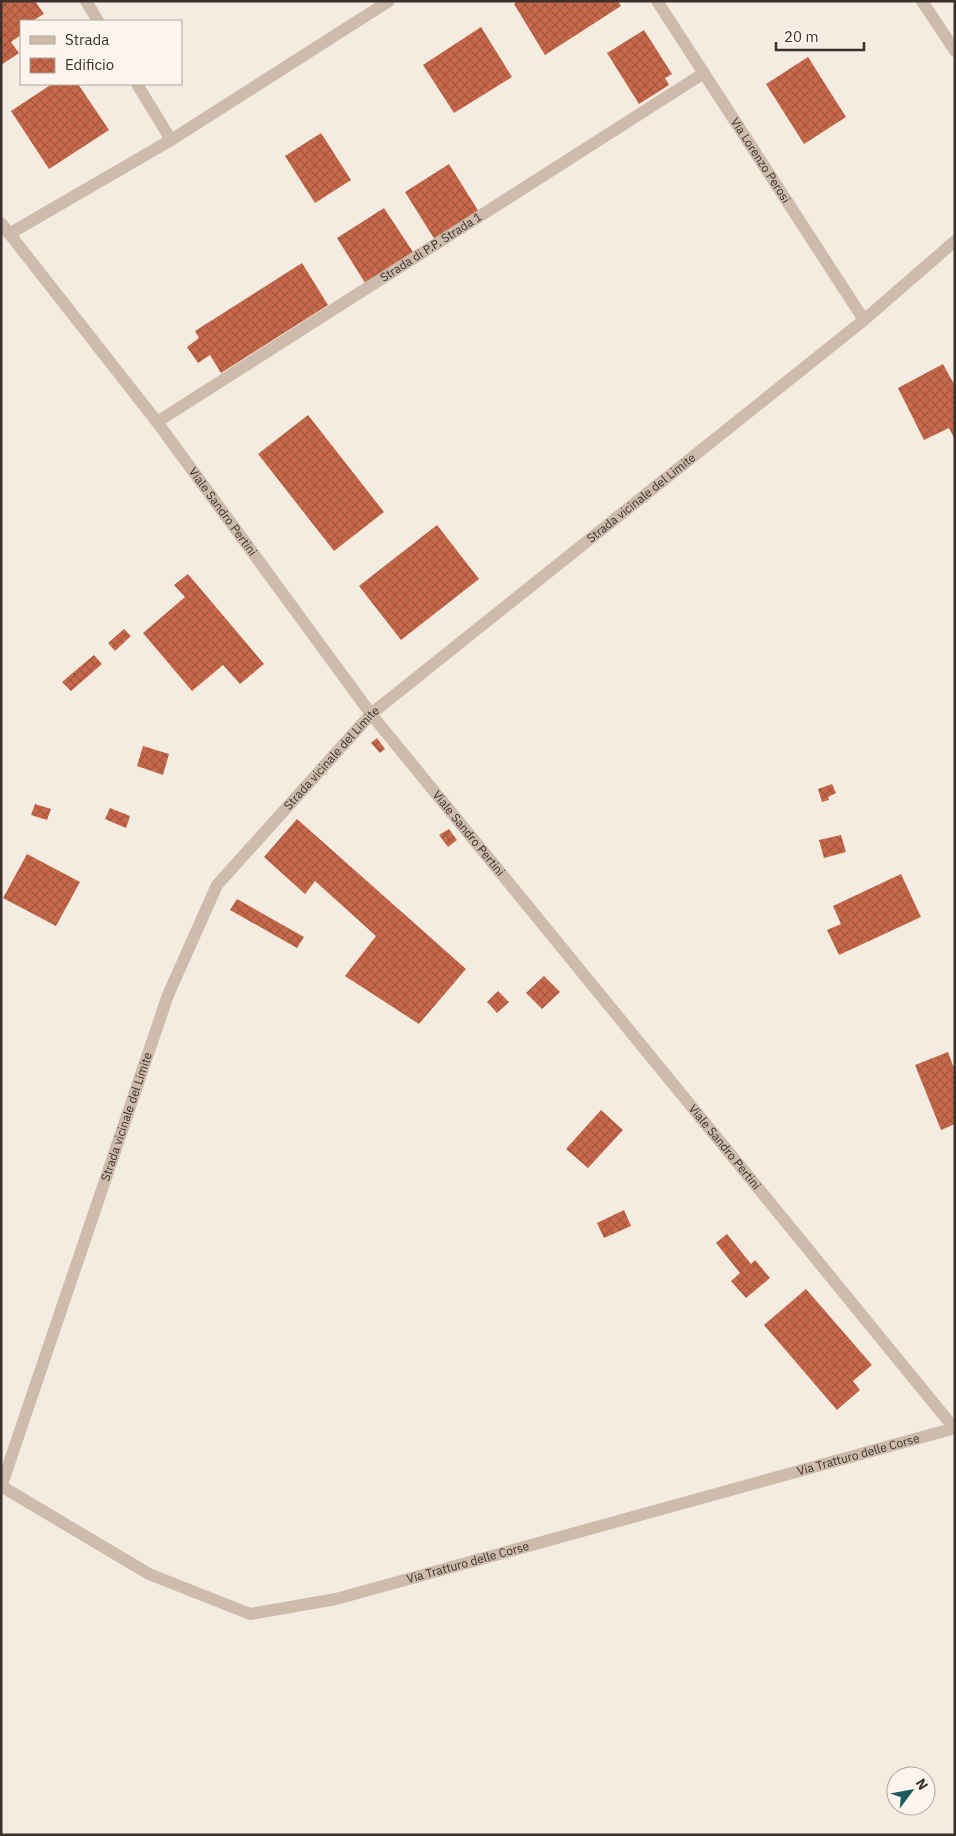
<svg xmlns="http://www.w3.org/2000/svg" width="956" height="1836" viewBox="0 0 956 1836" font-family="'IBM Plex Sans',sans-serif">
	<defs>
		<pattern id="building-cross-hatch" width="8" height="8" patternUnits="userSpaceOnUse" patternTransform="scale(1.25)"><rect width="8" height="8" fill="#c8694b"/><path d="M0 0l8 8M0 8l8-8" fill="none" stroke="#a4573f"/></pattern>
	</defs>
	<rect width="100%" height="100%" fill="#f4ebe1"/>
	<!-- building -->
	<path fill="url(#building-cross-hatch)" d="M1 1H35L44 14 32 21H21V35L11 42 19 53 1 65Z
		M518 1H618L621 6 545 55 514 4Z
		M481 27 512 77 454 113 423 65Z
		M644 30 672 74 665 78 669 85 639 104 607 53Z
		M808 57 846 117 804 144 766 84Z
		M52 84H78L109 130 49 169 11 111Z
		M321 133 351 180 315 203 285 156Z
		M449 164 479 212 435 240 405 192Z
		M384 208 415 255 367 286 337 238Z
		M302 263 328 305 221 373 210 355 198 363 187 347 199 338 195 331Z
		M943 364 955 386V440L949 428 924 440 898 388Z
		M308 415 384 512 334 551 258 454Z
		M437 525 479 579 401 640 359 586Z
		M188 574 264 664 240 684 223 665 192 691 143 633 185 597 174 585Z
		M124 629 131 636 115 651 108 643Z
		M94 655 102 664 71 691 62 682Z
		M377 738 385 749 380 753 371 743Z
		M143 746 169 754 163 775 137 766Z
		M832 784 836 793 828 797 829 800 822 802 818 789Z
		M35 804 51 809 47 820 31 815Z
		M110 808 130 816 126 828 105 819Z
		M297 819 466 969 419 1024 345 976 376 936 315 881 305 894 264 857Z
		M449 829 457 840 448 847 439 835Z
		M841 835 846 852 824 858 819 840Z
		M27 854 80 882 56 926 3 898Z
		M901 874 921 917 839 955 827 930 841 924 833 906Z
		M237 899 304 937 297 948 230 910Z
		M544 976 560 992 542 1009 526 993Z
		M498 991 509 1002 497 1013 487 1002Z
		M948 1052 955 1071V1124L941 1130 915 1065Z
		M601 1110 623 1130 588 1168 566 1149Z
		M624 1210 631 1226 604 1238 597 1223Z
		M727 1234 751 1264 755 1260 770 1278 746 1298 731 1281 740 1273 716 1243Z
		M806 1289 872 1365 853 1381 860 1390 837 1410 764 1325Z"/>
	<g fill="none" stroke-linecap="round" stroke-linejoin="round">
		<!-- minor -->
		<g stroke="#cdbbac" stroke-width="12">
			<path d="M86 1 98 21"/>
			<path id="s1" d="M657 1 864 320"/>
			<path d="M922 1 955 51"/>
			<path d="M137 84 171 140"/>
			<path d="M9 234 171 140 389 1"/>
			<path id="s2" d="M157 422 704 73"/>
			<path id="s3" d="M1 1487 168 995 217 885 371 714 864 320 955 241"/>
		</g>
		<!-- tertiary -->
		<g stroke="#cdbbac" stroke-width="12">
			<path id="s4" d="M1 223 157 422 371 714 954 1428"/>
			<path id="s5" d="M1 1486 149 1574 250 1614 336 1599 955 1428"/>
		</g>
	</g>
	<g text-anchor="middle" stroke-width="5" stroke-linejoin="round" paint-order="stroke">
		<!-- street labels -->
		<g font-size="12" fill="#3b302b" stroke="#fbf5ee">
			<text dy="4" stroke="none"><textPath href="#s1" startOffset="190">Via Lorenzo Perosi</textPath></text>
			<text dy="4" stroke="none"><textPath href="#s2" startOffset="325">Strada di P.P. Strada 1</textPath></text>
			<text dy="4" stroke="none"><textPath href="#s3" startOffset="1216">Strada vicinale del Limite</textPath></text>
			<text dy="4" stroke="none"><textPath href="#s4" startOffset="364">Viale Sandro Pertini</textPath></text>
			<text dy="4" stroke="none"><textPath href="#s3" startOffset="811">Strada vicinale del Limite</textPath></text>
			<text dy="4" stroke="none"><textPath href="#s4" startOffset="769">Viale Sandro Pertini</textPath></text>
			<text dy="4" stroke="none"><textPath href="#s3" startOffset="391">Strada vicinale del Limite</textPath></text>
			<text dy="4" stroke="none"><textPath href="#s4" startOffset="1174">Viale Sandro Pertini</textPath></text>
			<text dy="4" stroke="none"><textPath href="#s5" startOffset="910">Via Tratturo delle Corse</textPath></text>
			<text dy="4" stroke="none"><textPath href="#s5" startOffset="505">Via Tratturo delle Corse</textPath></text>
		</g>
	</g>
	<!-- border -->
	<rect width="956" height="1836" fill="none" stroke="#3b302b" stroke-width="5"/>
	<!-- legend -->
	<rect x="20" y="20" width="162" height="65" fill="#fbf5ee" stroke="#aea6a0"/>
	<rect x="30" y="36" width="25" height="8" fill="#cdbbac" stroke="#aea6a0"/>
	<text x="65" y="45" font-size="15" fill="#3b302b">Strada</text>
	<rect x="30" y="58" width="25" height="15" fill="url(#building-cross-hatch)" stroke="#aea6a0"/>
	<text x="65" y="70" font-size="15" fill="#3b302b">Edificio</text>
	<!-- north arrow -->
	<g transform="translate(911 1791) rotate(58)"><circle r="24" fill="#fbf5ee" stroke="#aea6a0"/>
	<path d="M0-4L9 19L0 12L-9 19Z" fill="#1f5a5e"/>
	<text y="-8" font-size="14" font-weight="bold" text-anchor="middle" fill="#3b302b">N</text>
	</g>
	<!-- scale -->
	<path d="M776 42v8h88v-8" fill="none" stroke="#3b302b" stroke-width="2.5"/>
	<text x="784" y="42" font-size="15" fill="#3b302b" stroke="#fbf5ee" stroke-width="4" paint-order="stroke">20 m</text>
</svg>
